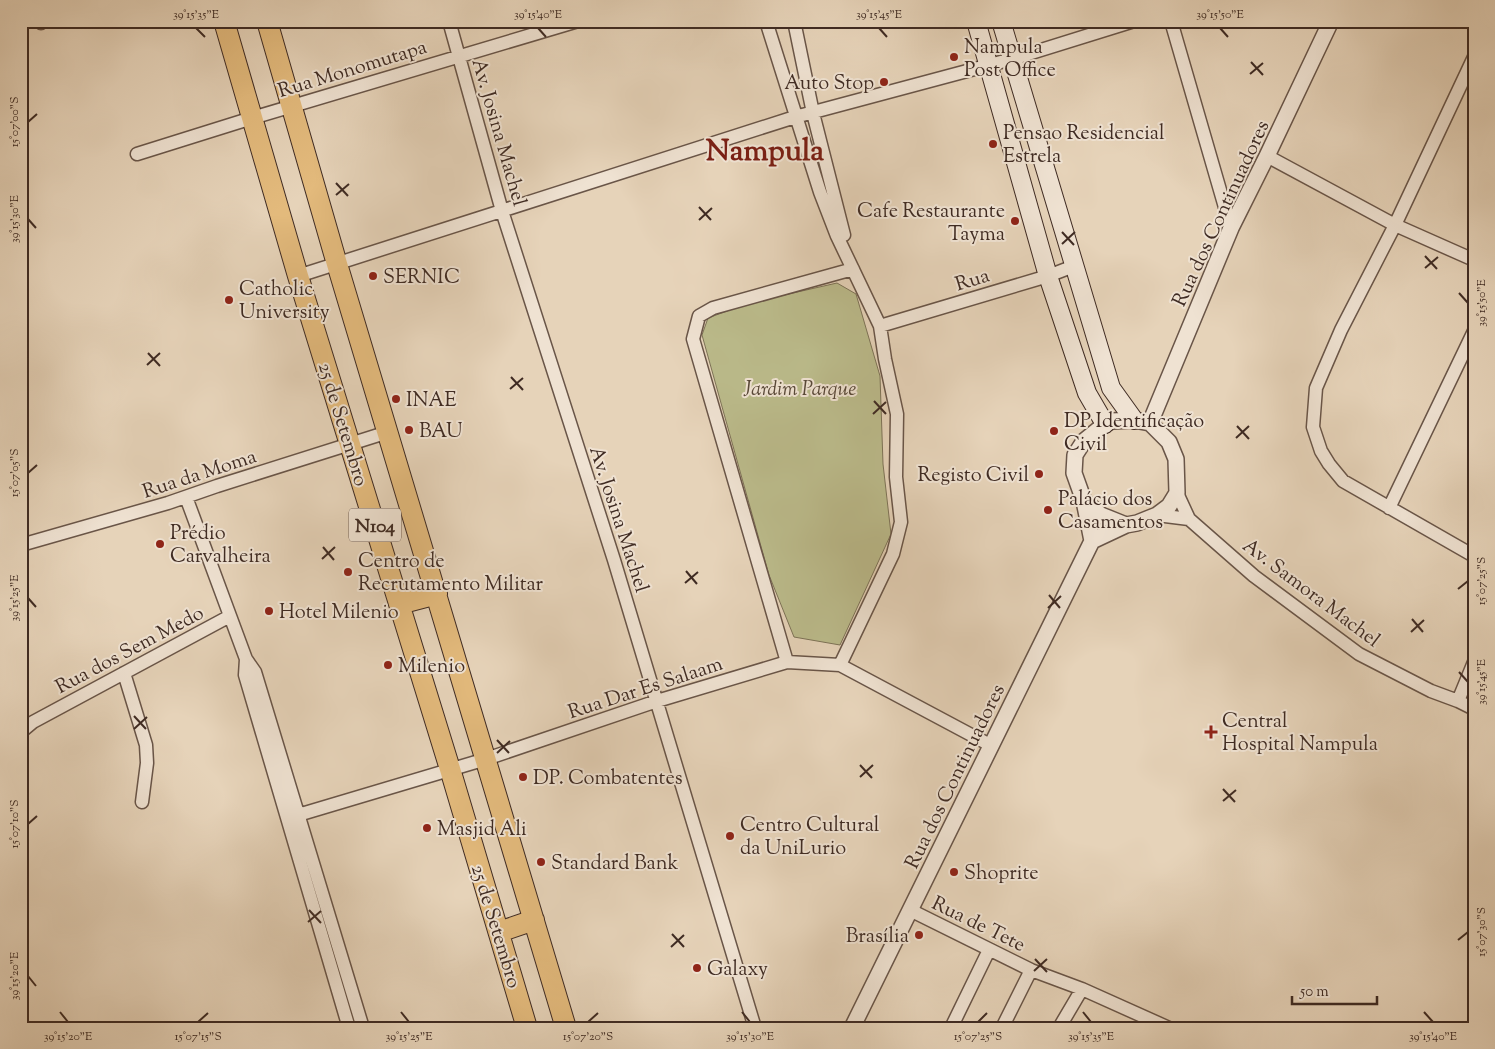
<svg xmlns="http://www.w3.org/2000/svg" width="1495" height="1049" viewBox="0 0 1495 1049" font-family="'Sorts Mill Goudy',serif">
	<rect width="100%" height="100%" fill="#e6d3b9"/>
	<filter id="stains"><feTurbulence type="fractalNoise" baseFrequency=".004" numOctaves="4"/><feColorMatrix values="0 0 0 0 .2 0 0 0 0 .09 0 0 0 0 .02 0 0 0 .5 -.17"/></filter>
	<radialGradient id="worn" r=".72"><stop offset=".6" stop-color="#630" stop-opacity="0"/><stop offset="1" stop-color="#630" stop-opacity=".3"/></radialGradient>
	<!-- green -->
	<path fill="#bbbb8b" stroke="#7d7357" d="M837 283 856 294 880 376 883 464 891 534 840 645 794 637 769 575 702 335 708 318 749 303Z"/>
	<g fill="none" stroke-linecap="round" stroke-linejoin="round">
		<!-- minor casing -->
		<g stroke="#695548" stroke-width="15">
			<path id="minor" d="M41 21V23
				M449 21 502 211 614 560 755 1028
				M766 21 820 192 837 236 880 326 885 359 897 414 896 477 901 522 893 554 840 665
				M794 21 813 113 844 235
				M1171 21 1231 228
				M1474 57 1395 225 1341 330 1316 388 1313 427 1321 451 1329 464 1343 481 1474 556
				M137 154 252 118 578 21
				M1267 156 1395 225 1474 260
				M298 276 795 117 1012 59 1134 21
				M880 326 1048 276 1074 266
				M1177 493 1189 519 1254 576 1359 654 1431 691 1458 701 1474 709
				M186 497 246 659 255 672 363 1028
				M1389 508 1474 331
				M1157 515 1189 519
				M21 545 168 503 217 486 388 432
				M246 659 245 675 349 1028
				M787 662 693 339 699 316 713 308 853 269
				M124 673 146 745 147 763 142 802
				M1458 701 1474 662
				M21 732 33 722 230 616
				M288 818 486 759 657 701 787 662 840 665 992 746
				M910 910 1031 970 1082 989 1169 1028
				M951 1028 989 950
				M1002 1028 1031 970
				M1059 1028 1082 989"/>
		</g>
		<!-- tertiary casing -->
		<g stroke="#695548" stroke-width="18">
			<path id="tertiary" d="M1134 420 1150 423 1169 442 1176 459 1177 493 1169 506 1157 515 1137 523 1126 525 1101 515 1084 501 1074 473 1075 455 1084 441 1105 424 1112 421Z
				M1150 423 1231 228 1267 156 1331 21
				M1084 501 1092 541
				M1092 541 1126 525
				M852 1028 1092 541"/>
		</g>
		<!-- secondary casing -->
		<g stroke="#3f2b23" stroke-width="20">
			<path id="secondary" d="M976 21 1048 276 1087 393 1105 424
				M1001 21 1111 388 1134 420"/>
		</g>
		<!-- primary casing -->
		<g stroke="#3f2b23" stroke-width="22">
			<path id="primary" d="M224 21 298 276 450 769 527 1028
				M267 21 337 264 566 1028
				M399 604 437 594
				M499 932 534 920"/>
		</g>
		<!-- minor -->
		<use href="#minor" stroke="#efe2d2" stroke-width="12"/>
		<!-- tertiary -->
		<use href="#tertiary" stroke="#efe2d2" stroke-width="15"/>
		<!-- secondary -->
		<use href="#secondary" stroke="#efe2d2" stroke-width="18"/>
		<!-- primary -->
		<use href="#primary" stroke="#e3ba7c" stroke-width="20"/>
	</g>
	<!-- ticks -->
	<path fill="none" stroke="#3f2b23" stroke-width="2" d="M196 28 205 37M538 28 546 37M879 28 887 37M1220 28 1228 37M1251 62 1263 75M1250 74 1263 63M28 122 37 114M336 183 348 196M336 195 349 184M699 207 711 220M28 219 36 228M699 220 712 208M1062 232 1074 245M1062 244 1075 232M1425 256 1437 269M1425 268 1438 257M1459 293 1468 303M148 353 160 366M147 365 160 353M511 377 523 390M510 389 523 378M874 401 886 414M873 414 886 402M1237 426 1249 439M1236 438 1249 426M28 473 37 465M323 547 334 560M322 559 335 547M686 571 697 584M685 583 698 572M1458 589 1468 581M1049 595 1060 608M28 598 36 607M1048 608 1061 596M1412 619 1423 632M1411 632 1424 620M1459 672 1468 682M134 716 146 729M134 729 147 717M497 740 509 753M497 753 510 741M860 765 872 778M860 777 873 765M1223 789 1235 802M1223 801 1236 790M28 824 37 816M309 910 321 923M308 922 321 911M672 934 684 947M1458 940 1468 932M671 947 684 935M1035 959 1047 972M1034 971 1047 959M28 976 36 986M60 1012 68 1022M401 1012 409 1022M742 1012 750 1022M1083 1012 1091 1022M1424 1012 1433 1022M198 1022 208 1013M588 1022 598 1013M978 1022 987 1013"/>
	<!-- markers -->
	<g fill="#8f2418" stroke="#efe2d2" stroke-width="2">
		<circle cx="954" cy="57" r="5"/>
		<circle cx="884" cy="82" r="5"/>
		<circle cx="993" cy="144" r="5"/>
		<circle cx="1015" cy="221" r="5"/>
		<circle cx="373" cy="276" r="5"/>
		<circle cx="229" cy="300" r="5"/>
		<circle cx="396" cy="399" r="5"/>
		<circle cx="409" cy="430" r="5"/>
		<circle cx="1054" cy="431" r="5"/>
		<circle cx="1039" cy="474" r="5"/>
		<circle cx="1048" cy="510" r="5"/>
		<circle cx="160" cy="544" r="5"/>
		<circle cx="348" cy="572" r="5"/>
		<circle cx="269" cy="611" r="5"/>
		<circle cx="388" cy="665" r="5"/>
		<path d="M1208.5 724.5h5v5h5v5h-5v5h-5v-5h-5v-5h5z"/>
		<circle cx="523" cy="777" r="5"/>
		<circle cx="427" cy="828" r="5"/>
		<circle cx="730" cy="836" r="5"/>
		<circle cx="541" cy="862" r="5"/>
		<circle cx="954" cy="872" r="5"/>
		<circle cx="919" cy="935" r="5"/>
		<circle cx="697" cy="968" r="5"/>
	</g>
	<g text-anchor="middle" stroke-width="4" stroke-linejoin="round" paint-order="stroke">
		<!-- shield labels -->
		<rect fill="#efe2d2" stroke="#746258" stroke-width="1" x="349" y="508.5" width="52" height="33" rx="4"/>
		<g font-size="19" font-weight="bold" fill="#3f2b23">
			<text x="375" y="532">N104</text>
		</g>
		<!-- poi labels -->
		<g font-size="20" fill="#3f2b23" stroke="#efe2d2" text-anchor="start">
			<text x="964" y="53">Nampula<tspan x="964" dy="23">Post Office</tspan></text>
			<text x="874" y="89" text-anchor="end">Auto Stop</text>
			<text x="1003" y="139">Pensao Residencial<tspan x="1003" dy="23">Estrela</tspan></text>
			<text x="1005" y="217" text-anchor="end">Cafe Restaurante<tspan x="1005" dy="23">Tayma</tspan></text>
			<text x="383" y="283">SERNIC</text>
			<text x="239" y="295">Catholic<tspan x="239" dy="23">University</tspan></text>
			<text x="406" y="406">INAE</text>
			<text x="1064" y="427">DP Identificação<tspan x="1064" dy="23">Civil</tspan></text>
			<text x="419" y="437">BAU</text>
			<text x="1029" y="481" text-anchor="end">Registo Civil</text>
			<text x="1058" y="505">Palácio dos<tspan x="1058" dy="23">Casamentos</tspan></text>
			<text x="170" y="539">Prédio<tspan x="170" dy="23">Carvalheira</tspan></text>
			<text x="358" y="567">Centro de<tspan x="358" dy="23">Recrutamento Militar</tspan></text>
			<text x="279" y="618">Hotel Milenio</text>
			<text x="398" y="672">Milenio</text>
			<text x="1222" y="727">Central<tspan x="1222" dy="23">Hospital Nampula</tspan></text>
			<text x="533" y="784">DP. Combatentes</text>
			<text x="740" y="831">Centro Cultural<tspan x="740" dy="23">da UniLurio</tspan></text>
			<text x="437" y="835">Masjid Ali</text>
			<text x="551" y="869">Standard Bank</text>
			<text x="964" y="879">Shoprite</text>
			<text x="909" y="942" text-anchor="end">Brasília</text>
			<text x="707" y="975">Galaxy</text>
		</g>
		<!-- street labels -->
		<g font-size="20" fill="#3f2b23" stroke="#efe2d2">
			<text transform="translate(352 68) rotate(-17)" y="7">Rua Monomutapa</text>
			<text transform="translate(500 132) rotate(74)" y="7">Av. Josina Machel</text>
			<text transform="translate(1220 213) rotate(-65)" y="7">Rua dos Continuadores</text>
			<text transform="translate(972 279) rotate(-17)" y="7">Rua</text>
			<text transform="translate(344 424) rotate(73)" y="7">25 de Setembro</text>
			<text transform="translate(199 473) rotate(-18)" y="7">Rua da Moma</text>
			<text transform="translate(620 519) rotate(72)" y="7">Av. Josina Machel</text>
			<text transform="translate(1312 592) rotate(37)" y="7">Av. Samora Machel</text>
			<text transform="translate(129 649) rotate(-28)" y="7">Rua dos Sem Medo</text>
			<text transform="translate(645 687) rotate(-18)" y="7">Rua Dar Es Salaam</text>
			<text transform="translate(954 776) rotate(-64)" y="7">Rua dos Continuadores</text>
			<text transform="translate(979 923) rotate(26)" y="7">Rua de Tete</text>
			<text transform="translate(497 926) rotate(73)" y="7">25 de Setembro</text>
		</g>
		<!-- park labels -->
		<g font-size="20" font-style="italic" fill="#584838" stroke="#efe2d2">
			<text x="800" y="395">Jardim Parque</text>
		</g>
		<!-- town labels -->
		<g font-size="30" font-weight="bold" fill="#7a1f14" stroke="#efe2d2">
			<text x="765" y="160">Nampula</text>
		</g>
	</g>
	<!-- margin -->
	<rect width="1495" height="1049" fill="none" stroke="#e6d3b9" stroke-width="55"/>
	<!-- scale -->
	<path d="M1292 996v8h85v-8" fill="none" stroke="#3f2b23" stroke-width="2.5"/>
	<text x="1300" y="996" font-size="15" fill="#3f2b23" stroke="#efe2d2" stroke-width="4" paint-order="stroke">50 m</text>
	<rect x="28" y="28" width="1440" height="994" fill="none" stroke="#3f2b23" stroke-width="2"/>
	<g font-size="12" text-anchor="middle" fill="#3f2b23">
		<text x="196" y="18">39°15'35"E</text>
		<text x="538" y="18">39°15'40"E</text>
		<text x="879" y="18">39°15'45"E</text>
		<text x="1220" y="18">39°15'50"E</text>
		<text transform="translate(14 122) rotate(-90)" y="4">15°07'00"S</text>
		<text transform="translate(14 219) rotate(-90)" y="4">39°15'30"E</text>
		<text transform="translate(1481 303) rotate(-90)" y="4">39°15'50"E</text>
		<text transform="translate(14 473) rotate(-90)" y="4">15°07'05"S</text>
		<text transform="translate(1481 581) rotate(-90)" y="4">15°07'25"S</text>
		<text transform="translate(14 598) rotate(-90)" y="4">39°15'25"E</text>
		<text transform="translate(1481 682) rotate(-90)" y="4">39°15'45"E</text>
		<text transform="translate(14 824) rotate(-90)" y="4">15°07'10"S</text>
		<text transform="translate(1481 932) rotate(-90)" y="4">15°07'30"S</text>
		<text transform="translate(14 976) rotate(-90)" y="4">39°15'20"E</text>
		<text x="68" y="1040">39°15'20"E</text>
		<text x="198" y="1040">15°07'15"S</text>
		<text x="409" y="1040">39°15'25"E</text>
		<text x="588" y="1040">15°07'20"S</text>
		<text x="750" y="1040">39°15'30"E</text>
		<text x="978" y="1040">15°07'25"S</text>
		<text x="1091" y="1040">39°15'35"E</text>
		<text x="1433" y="1040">39°15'40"E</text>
	</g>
	<rect width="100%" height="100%" filter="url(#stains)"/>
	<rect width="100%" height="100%" fill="url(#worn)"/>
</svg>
